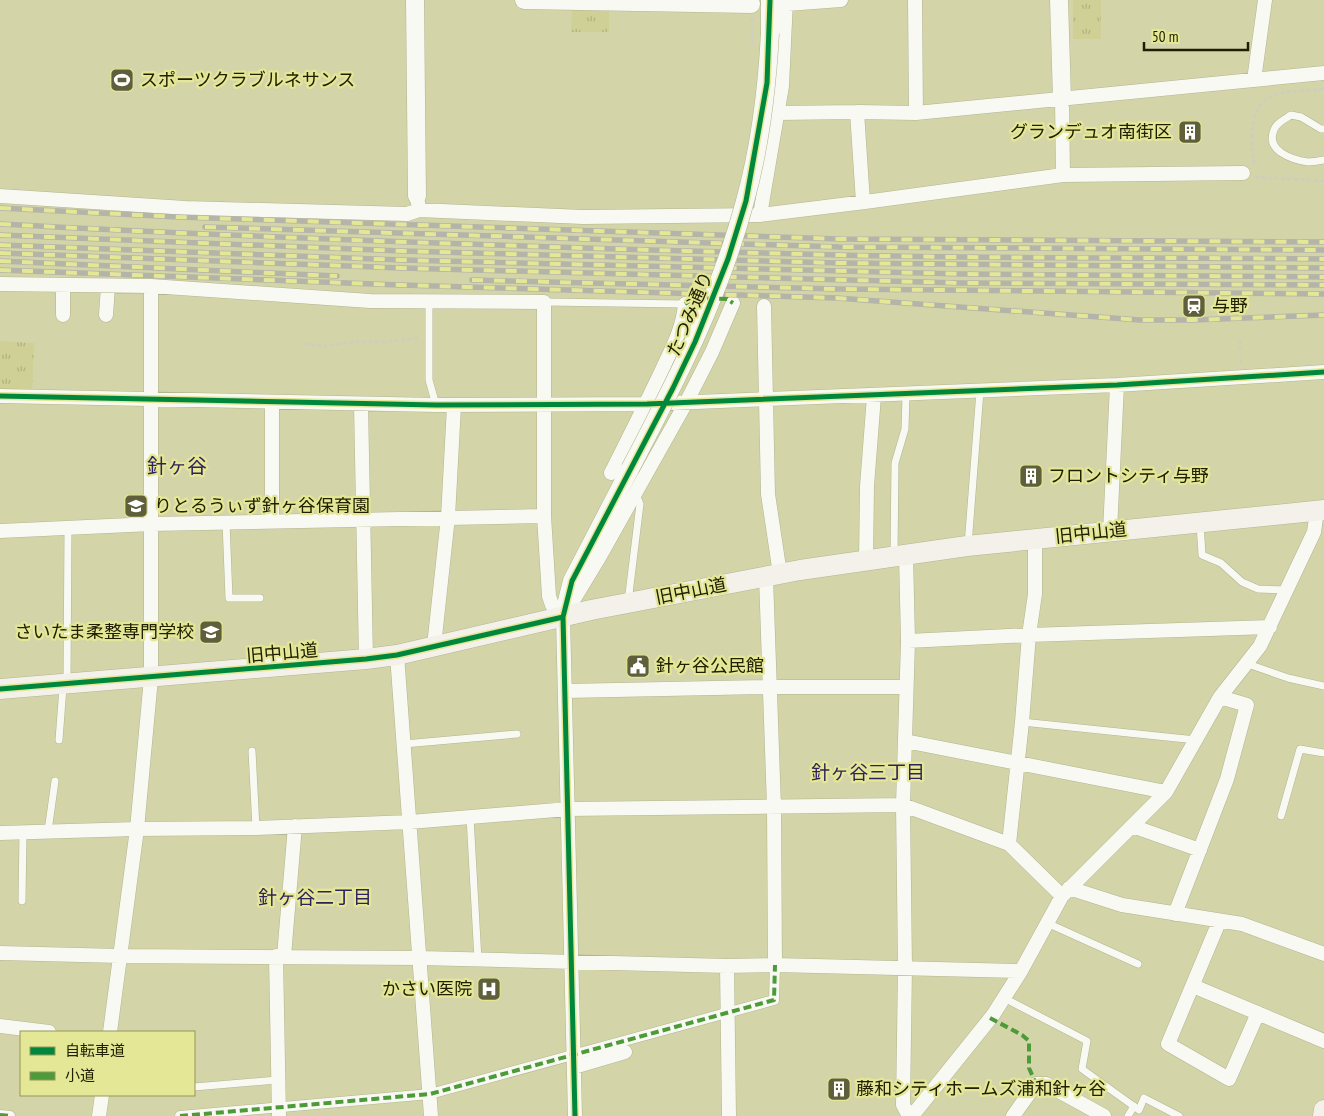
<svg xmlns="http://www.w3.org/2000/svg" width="1324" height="1116" viewBox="0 0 1324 1116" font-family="'PT Sans Narrow','Noto Sans JP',sans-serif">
	<defs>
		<pattern id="park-tufts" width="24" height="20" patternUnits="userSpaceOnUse" patternTransform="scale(1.25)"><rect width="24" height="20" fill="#ced095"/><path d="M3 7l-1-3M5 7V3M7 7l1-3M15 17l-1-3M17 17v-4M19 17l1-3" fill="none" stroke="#b1b27f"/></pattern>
	</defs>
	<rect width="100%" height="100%" fill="#d3d5a8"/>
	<!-- park -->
	<path fill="url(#park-tufts)" d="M1073 0H1101V39H1073Z
		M572 10 609 11V32H571Z
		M0 341 34 343 32 390 0 389Z"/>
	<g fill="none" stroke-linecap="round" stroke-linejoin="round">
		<!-- service casing -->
		<g stroke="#b3b491" stroke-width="8">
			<path id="service" d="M1324 129H1321L1301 117 1291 115C1285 119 1276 123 1274 130 1265 151 1293 160 1308 162 1313 162 1319 161 1324 160
				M429 301V380L436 405
				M544 302 685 304
				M226 522 229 598H260
				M1200 523 1202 555 1221 563 1242 582 1258 589 1286 590
				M968 545 980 391
				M894 555 895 463 905 429 906 395
				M628 602 640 504 638 499 634 496
				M1248 664 1288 678 1324 686
				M67 681 68 529
				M1022 722 1196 740
				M59 740 63 687
				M404 744 517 734
				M252 751 256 828
				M1281 816 1300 749 1324 753
				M470 817 478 960
				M48 831 55 781
				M22 901 23 833
				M1047 923 1138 964
				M1004 998 1087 1041 1082 1069 1139 1110 1144 1098 1179 1116
				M194 1087 277 1080
				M1128 1116 1134 1106"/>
		</g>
		<!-- pedestrian casing -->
		<g stroke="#b3b491" stroke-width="11">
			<path id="pedestrian" d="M0 1115 10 1116
				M180 1116 430 1094 774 1000 775 965"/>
		</g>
		<!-- minor casing -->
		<g stroke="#b3b491" stroke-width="15">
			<path id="minor" d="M915 0 916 113
				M787 4 841 0
				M1254 80 1265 0
				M857 112 863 202
				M778 113 857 112 916 113 1324 73
				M1063 175 1243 173
				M0 196 185 208 407 214 419 210
				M417 196 419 210 583 217 760 215 865 202 1063 175 1062 99
				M760 215 782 86 786 0
				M0 284 151 286 370 301 544 302V516L549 596 552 605 563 617
				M63 286V315
				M764 306 768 494 780 574
				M106 315 108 286
				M0 396 436 405 647 404 1117 385 1324 372
				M361 404 366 659
				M611 473C628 439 645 406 661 372 671 350 683 329 685 304
				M272 521V402
				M0 531 152 524 544 516
				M1110 531 1117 385
				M906 555 908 641 903 805 905 968 903 1105 909 1116
				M866 561 867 486 874 396
				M766 577 774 807 775 965
				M908 641 1029 635 1270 627
				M434 646 448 517 454 406
				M397 655 431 1116
				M566 691 770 687H906
				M905 741 1166 792
				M1132 826 1200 850
				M0 833 137 829 256 828 410 822 568 809 903 805 1009 844 1062 896
				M1009 844 1022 722 1029 635 1035 594V539
				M1069 888 1122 905 1242 924 1324 954
				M1175 914 1227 779 1247 705 1220 697
				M1219 922 1168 1044 1229 1079 1258 1013
				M0 953 120 956 420 958 727 966 775 965 1021 971
				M276 956 279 1116
				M284 956 295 826
				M727 966 729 1116
				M1193 986 1324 1041
				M0 1026 49 1032
				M110 1032 137 829 151 678V286
				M574 1067 625 1052
				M99 1116 102 1095
				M575 1116 563 617 600 556 687 401 712 352 733 303
				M912 1116 993 1015 1021 971 1062 896 1166 792 1220 697 1260 646 1314 532 1317 511
				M1013 1116 1036 1084H1046L1104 1116"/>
		</g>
		<!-- tertiary casing -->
		<g stroke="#b3b491" stroke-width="19">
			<path id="tertiary" d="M415 0 417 196
				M524 0 751 4
				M1059 0 1062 99
				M770 33V0
				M563 617 572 581 630 469"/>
		</g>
		<!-- secondary casing -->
		<g stroke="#b3b491" stroke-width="21">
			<path id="secondary" d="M0 689 366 659 397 655 591 610 800 570 967 546 1324 510
				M1323 1116 1324 1110"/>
		</g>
		<!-- path -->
		<path stroke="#cdcdc0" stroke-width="2.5" stroke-dasharray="4 2.5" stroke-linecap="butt" d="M752 18V45
			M1254 164C1251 141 1247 102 1277 94 1292 90 1309 91 1324 89
			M1255 177 1324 181
			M1240 340 1241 364
			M304 344 327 346 357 342H386L419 338"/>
		<!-- service -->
		<use href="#service" stroke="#f8f9f2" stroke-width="7"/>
		<!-- pedestrian -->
		<use href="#pedestrian" stroke="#f8f9f2" stroke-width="10"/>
		<!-- minor -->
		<use href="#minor" stroke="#f8f9f2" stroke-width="14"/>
		<!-- tertiary -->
		<use href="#tertiary" stroke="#f8f9f2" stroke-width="18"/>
		<!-- secondary -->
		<use href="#secondary" stroke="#f3f1e9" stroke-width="20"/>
		<!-- rail casing -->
		<g stroke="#b4b4a9" stroke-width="5.5">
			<path id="rail" d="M0 208 178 217 840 239 1324 242
				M0 224C279 239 559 248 838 255 1000 259 1162 257 1324 259
				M205 227 839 247 1324 250
				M0 235 402 251 838 263 1324 268
				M0 245 402 260 962 274 1324 277
				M0 253 401 268 961 283 1324 285
				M0 261 337 276
				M0 270 400 285 836 298 1140 320H1193L1324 315
				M472 280 838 289 1324 294"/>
		</g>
		<!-- rail -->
		<use href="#rail" stroke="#e4e796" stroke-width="4" stroke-dasharray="11" stroke-linecap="butt"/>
		<!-- tertiary-bridge casing -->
		<g stroke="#b3b491" stroke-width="19" stroke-linecap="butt">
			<path id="tertiary-bridge" d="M630 469C675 383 720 296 745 201 760 147 767 89 770 33"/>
		</g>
		<!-- tertiary-bridge -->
		<use href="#tertiary-bridge" stroke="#f8f9f2" stroke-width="18"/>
		<!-- quiet -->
		<path stroke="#4d9a39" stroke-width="4" stroke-dasharray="8 4" stroke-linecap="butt" d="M685 304 694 298 727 299 733 303
			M990 1018 1022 1035 1029 1041V1068L1036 1084
			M0 1115 10 1116
			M180 1116 430 1094 774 1000 775 965"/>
		<!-- cycleway casing -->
		<g stroke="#e4e796" stroke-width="8">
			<path id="cycleway" d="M0 396 436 405 647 404 1117 385 1324 372
				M0 689 366 659 397 655 563 617
				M575 1116 563 617 572 581 673 388 695 342 728 259 746 201 767 83 770 0"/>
		</g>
		<!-- cycleway -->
		<use href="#cycleway" stroke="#00873e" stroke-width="5"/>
	</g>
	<!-- icons -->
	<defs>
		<g id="stadium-square" transform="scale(1.25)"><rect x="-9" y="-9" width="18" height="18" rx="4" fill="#5f5f3b" stroke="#e4e796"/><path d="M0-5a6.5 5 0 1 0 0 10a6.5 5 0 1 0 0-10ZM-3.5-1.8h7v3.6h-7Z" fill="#fff"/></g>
		<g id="building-square" transform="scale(1.25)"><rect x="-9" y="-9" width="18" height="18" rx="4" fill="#5f5f3b" stroke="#e4e796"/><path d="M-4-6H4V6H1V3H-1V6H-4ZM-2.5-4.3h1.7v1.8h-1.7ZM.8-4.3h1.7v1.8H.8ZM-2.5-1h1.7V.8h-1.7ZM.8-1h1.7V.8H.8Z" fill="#fff"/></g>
		<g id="station-square" transform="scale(1.25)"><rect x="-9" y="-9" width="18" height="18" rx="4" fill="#5f5f3b" stroke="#e4e796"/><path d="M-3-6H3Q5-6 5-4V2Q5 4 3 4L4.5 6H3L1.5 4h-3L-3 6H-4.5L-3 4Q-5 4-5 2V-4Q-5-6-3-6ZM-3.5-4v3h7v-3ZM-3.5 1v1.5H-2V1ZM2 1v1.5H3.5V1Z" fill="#fff"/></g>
		<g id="school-square" transform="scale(1.25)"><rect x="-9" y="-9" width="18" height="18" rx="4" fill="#5f5f3b" stroke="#e4e796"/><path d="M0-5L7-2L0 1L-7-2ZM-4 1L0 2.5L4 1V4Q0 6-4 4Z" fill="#fff"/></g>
		<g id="university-square" transform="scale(1.25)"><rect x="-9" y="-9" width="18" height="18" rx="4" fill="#5f5f3b" stroke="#e4e796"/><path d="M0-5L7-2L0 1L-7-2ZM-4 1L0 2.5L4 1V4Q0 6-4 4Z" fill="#fff"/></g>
		<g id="civic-square" transform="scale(1.25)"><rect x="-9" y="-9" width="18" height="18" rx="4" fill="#5f5f3b" stroke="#e4e796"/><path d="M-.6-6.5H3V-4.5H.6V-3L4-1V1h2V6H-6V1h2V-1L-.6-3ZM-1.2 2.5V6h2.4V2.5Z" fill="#fff"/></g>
		<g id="hospital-square" transform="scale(1.25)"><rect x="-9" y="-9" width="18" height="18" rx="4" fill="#5f5f3b" stroke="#e4e796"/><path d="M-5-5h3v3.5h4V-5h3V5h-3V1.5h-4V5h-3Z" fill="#fff"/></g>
	</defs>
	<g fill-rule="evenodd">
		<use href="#stadium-square" x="122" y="80"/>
		<use href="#building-square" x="1190" y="132"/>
		<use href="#station-square" x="1194" y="306"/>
		<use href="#building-square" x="1031" y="476"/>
		<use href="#school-square" x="136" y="506"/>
		<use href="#university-square" x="211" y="632"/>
		<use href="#civic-square" x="638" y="666"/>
		<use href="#hospital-square" x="489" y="989"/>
		<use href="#building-square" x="839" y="1089"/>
	</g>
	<g text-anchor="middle" stroke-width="4.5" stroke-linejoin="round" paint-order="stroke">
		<!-- poi labels -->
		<g font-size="18" fill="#202000" stroke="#e4e796" text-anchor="start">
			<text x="140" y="86">スポーツクラブルネサンス</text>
			<text x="1172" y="138" text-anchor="end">グランデュオ南街区</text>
			<text x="1212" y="312">与野</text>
			<text x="1048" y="482">フロントシティ与野</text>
			<text x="154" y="512">りとるうぃず針ヶ谷保育園</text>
			<text x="194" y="638" text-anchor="end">さいたま柔整専門学校</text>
			<text x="656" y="672">針ヶ谷公民館</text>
			<text x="472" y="995" text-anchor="end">かさい医院</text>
			<text x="856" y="1095">藤和シティホームズ浦和針ヶ谷</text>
		</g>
		<!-- street labels -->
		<g font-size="18" fill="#202000" stroke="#e4e796">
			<text transform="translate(690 314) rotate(-67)" y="6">たつみ通り</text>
			<text transform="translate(1091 533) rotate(-6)" y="6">旧中山道</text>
			<text transform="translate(691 591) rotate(-11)" y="6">旧中山道</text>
			<text transform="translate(282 653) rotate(-5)" y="6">旧中山道</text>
		</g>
		<!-- neighbourhood labels -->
		<g font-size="19" fill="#2f215b" stroke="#e4e796">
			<text x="868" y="779">針ヶ谷三丁目</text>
			<text x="315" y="904">針ヶ谷二丁目</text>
		</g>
		<!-- quarter labels -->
		<g font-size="20" fill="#2f215b" stroke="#e4e796">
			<text x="177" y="473">針ヶ谷</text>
		</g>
	</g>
	<!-- legend -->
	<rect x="20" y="1031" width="175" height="65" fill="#e4e796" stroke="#96975a"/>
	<rect x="30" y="1047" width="25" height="8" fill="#00873e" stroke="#96975a"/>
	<text x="65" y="1056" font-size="15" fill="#202000">自転車道</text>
	<rect x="30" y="1072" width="25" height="8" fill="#4d9a39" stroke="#96975a"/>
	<text x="65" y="1081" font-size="15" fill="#202000">小道</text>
	<!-- scale -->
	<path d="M1144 42v8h104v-8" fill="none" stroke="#202000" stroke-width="2.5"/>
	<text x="1152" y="42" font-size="15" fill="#202000" stroke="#e4e796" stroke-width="4" paint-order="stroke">50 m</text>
</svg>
